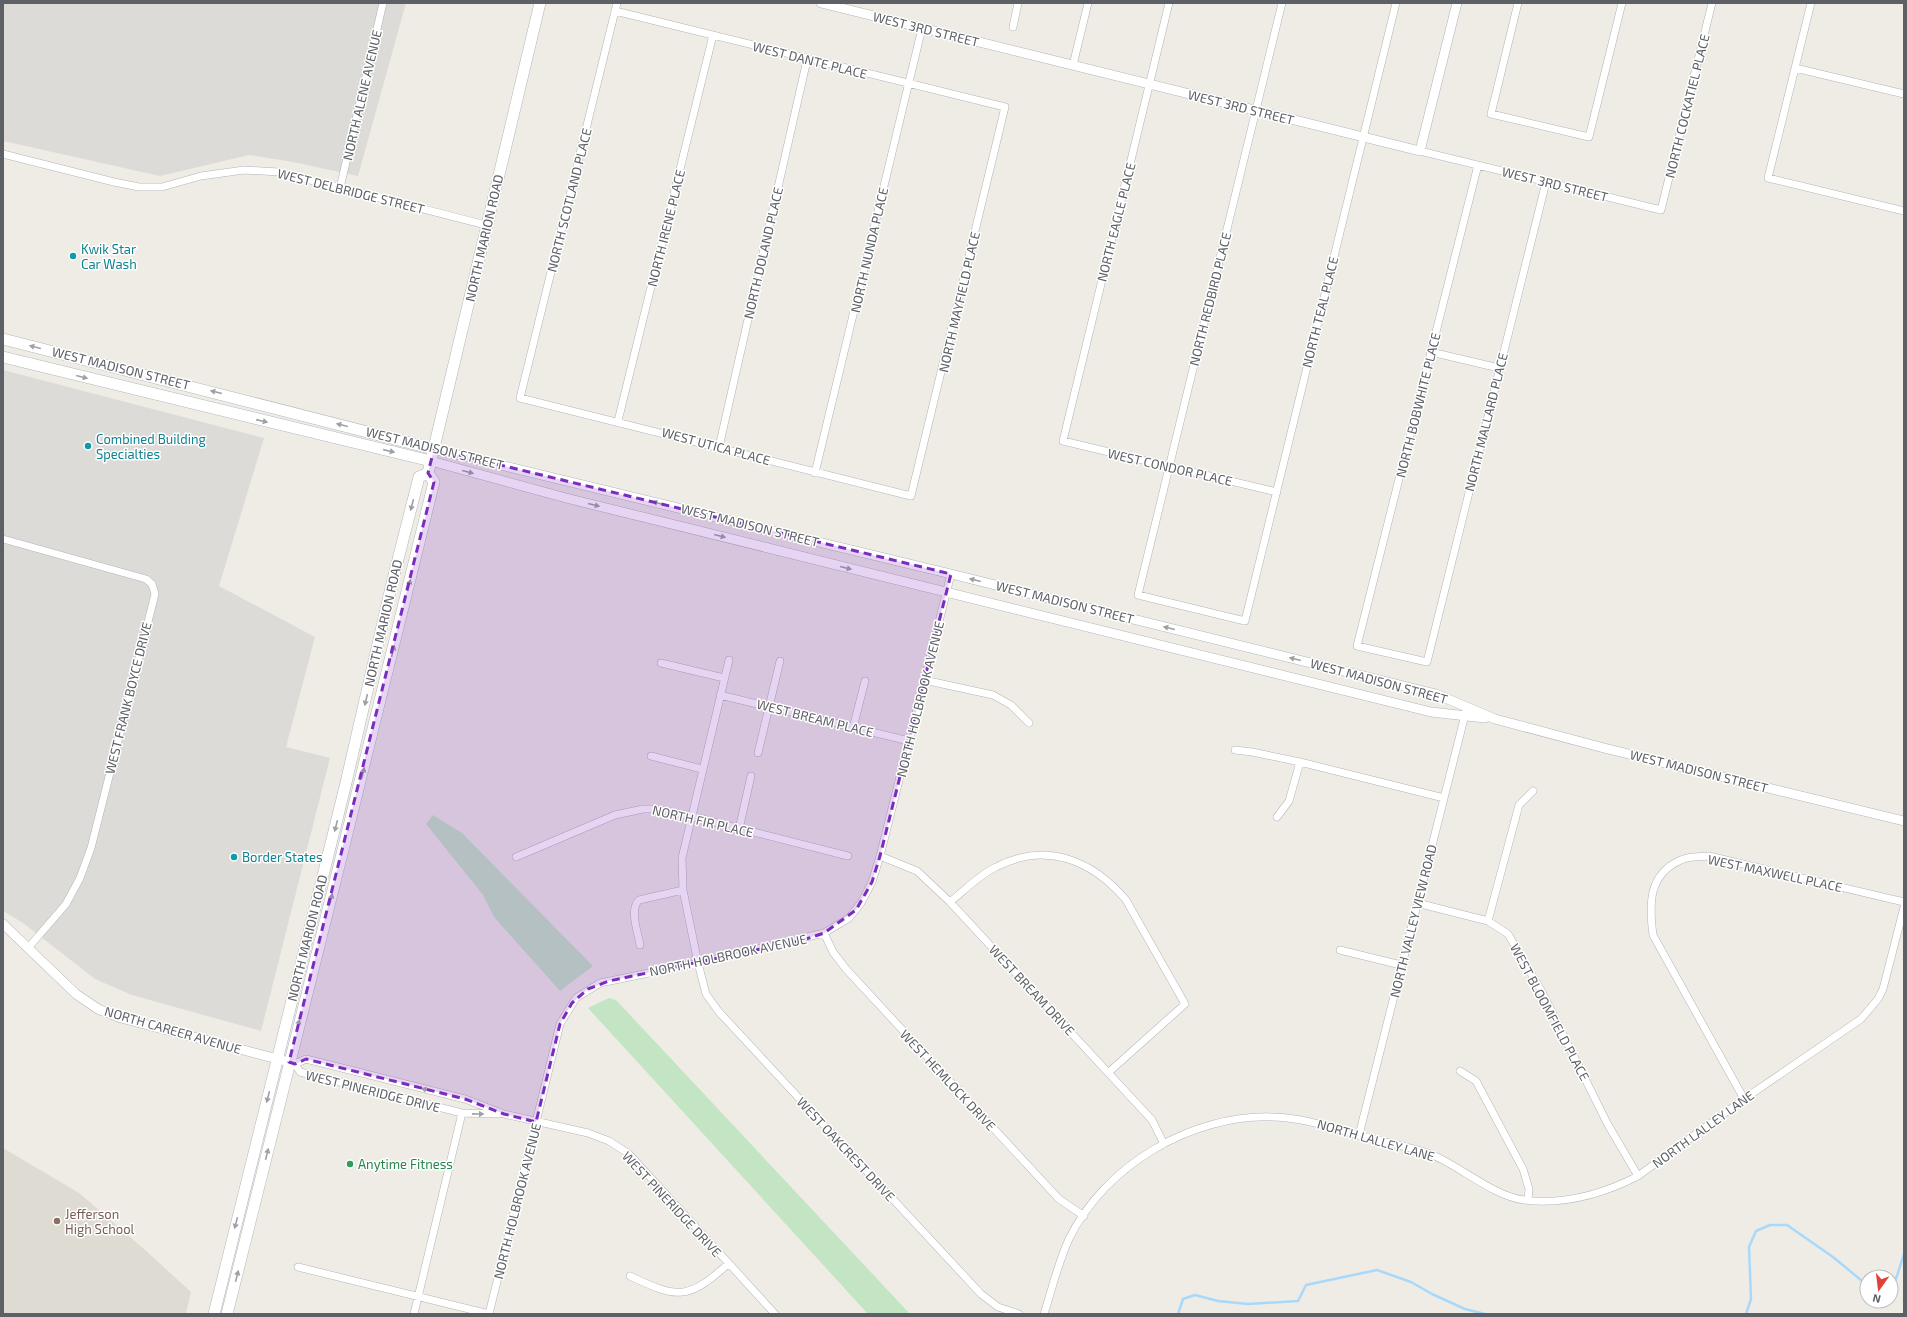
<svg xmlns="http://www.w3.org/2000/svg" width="1907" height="1317" viewBox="0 0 1907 1317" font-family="'Exo 2',sans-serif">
	<rect width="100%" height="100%" fill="#eeece5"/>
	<!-- industrial -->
	<path fill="#dddbd7" d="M4 3H406L358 176 293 162 249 155 160 176 3 141Z
		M3 370 264 438 219 586 315 637 286 747 330 758 261 1031 132 995 95 979 23 923 3 911Z"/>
	<!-- education -->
	<path fill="#dedbd3" d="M3 1148 79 1193 144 1249 191 1292 186 1314H3Z"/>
	<!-- green -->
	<path fill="#c3e5c3" d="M433 815 462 833 593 966 560 991 494 917 483 895 426 824Z
		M609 998 616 1000 910 1314H868L588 1008Z"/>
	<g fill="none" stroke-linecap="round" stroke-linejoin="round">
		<!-- stream -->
		<path stroke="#a8d9fb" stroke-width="2.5" d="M1891 1288H1893L1904 1254
			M1178 1314 1183 1299 1195 1295 1218 1301 1248 1304 1298 1301 1306 1285 1377 1270 1411 1282 1432 1294 1465 1309 1485 1314
			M1746 1314 1751 1299 1749 1247 1756 1231 1770 1225H1787L1833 1257 1867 1285"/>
		<!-- minor casing -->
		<g stroke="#b2b5b9" stroke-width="8">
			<path id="minor" d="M1169 3 1063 441 1277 492
				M1282 3 1138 595 1245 621 1396 3
				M1518 3 1491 114 1589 137 1622 3
				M1811 3 1768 178 1904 211
				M615 11 1005 107 911 496 520 398 617 3
				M1013 27 1018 3
				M1073 65 1088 3
				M1795 68 1904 94
				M1420 151 1661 210 1712 3
				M3 154 114 182 139 187H162L201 176 244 170 279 172 486 225
				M1478 165 1357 646 1427 662 1546 182
				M340 188 383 3
				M1431 352 1499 368
				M618 421 713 35
				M719 447 807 60
				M815 473 922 28
				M3 539 146 579 152 584 155 594 91 848 80 878 66 904 28 948
				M729 660 682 858 683 890 698 963 706 994 719 1012 981 1294 998 1307 1019 1314
				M661 663 724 678
				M924 680 993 695 1011 705 1029 723
				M720 695 909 741
				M853 728 865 681
				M1235 750 1252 752 1300 762 1444 798
				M758 753 780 661
				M651 756 702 769
				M1277 817 1289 801 1300 762
				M739 829 751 776
				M880 856 917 871 950 902 1152 1120 1164 1144
				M516 857 615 815 643 809H656L690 816 848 856
				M950 902C965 890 979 875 996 867 1046 841 1092 860 1126 900L1185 1004 1109 1072
				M1417 903 1488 921 1508 934 1542 992 1607 1123 1638 1176
				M1488 921 1519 805 1533 791
				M824 933 833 952 846 969 1059 1199 1084 1216
				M640 945C638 932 629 910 639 900L683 890
				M1340 950 1401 965
				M289 1062 295 1064 306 1059 465 1099 504 1114 588 1133 609 1141 629 1154 775 1314
				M295 1064 300 1072 462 1113 499 1114
				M1460 1071 1476 1081 1523 1169 1529 1189 1528 1200
				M1744 1099 1653 935C1649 905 1648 874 1681 860 1689 856 1701 857 1709 856L1904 902
				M1359 1135 1466 711
				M298 1267 489 1314
				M630 1276C678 1299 688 1300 728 1264
				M414 1314 462 1113
				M489 1314 560 1024 576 998 600 983 698 963 824 933 849 918 861 903 872 882 880 856 951 574
				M1044 1314C1052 1289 1058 1263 1069 1239 1105 1165 1192 1114 1274 1117 1305 1118 1332 1128 1362 1136 1384 1142 1406 1146 1428 1153 1458 1164 1492 1196 1524 1200 1564 1205 1603 1194 1638 1176L1744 1099 1861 1019 1878 999 1883 989 1904 907"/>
		</g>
		<!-- tertiary casing -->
		<g stroke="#b2b5b9" stroke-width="10">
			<path id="tertiary" d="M821 3 1420 151 1457 3
				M434 449 951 574 1436 694 1495 719 1604 748 1904 821
				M431 461 566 498 1431 712 1485 718
				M3 924 76 994 98 1009 121 1018 289 1062"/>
		</g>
		<!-- secondary casing -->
		<g stroke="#b4b7bc" stroke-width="12">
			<path id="secondary" d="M3 339 434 449
				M3 357 431 461
				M214 1314 345 787 392 583 419 477 428 473
				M227 1314C295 1036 367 760 434 482L428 473 540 3"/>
		</g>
		<!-- minor -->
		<use href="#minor" stroke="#fff" stroke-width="7"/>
		<!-- tertiary -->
		<use href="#tertiary" stroke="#fff" stroke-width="9"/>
		<!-- secondary -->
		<use href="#secondary" stroke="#fff" stroke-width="11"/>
	</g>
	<!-- one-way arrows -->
	<defs><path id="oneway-solid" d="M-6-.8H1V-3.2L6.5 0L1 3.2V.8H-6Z"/></defs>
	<g fill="#9ea0a3">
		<use href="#oneway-solid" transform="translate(35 347) rotate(-166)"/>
		<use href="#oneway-solid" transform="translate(82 377) rotate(14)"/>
		<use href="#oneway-solid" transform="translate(216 392) rotate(-166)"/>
		<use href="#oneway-solid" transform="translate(262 421) rotate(13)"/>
		<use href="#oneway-solid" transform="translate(342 425) rotate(-166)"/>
		<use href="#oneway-solid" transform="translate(389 451) rotate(13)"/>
		<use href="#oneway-solid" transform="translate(468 472) rotate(15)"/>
		<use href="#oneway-solid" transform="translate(658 503) rotate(-166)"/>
		<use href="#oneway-solid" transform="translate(412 505) rotate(104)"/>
		<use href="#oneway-solid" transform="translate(594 505) rotate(14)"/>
		<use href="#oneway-solid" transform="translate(720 536) rotate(14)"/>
		<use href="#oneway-solid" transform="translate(846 568) rotate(14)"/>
		<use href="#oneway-solid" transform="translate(975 580) rotate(-166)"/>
		<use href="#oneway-solid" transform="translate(409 585) rotate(-76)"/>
		<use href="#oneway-solid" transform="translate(1169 628) rotate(-166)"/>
		<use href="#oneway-solid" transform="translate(393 651) rotate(-76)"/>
		<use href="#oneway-solid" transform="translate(1295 659) rotate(-166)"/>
		<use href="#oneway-solid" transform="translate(366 700) rotate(103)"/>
		<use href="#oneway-solid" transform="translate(363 773) rotate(-76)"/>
		<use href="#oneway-solid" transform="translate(336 826) rotate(104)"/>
		<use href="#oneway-solid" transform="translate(331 899) rotate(-76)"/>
		<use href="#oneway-solid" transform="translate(298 1025) rotate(-76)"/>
		<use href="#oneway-solid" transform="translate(427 1090) rotate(-166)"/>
		<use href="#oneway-solid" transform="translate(268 1097) rotate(104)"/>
		<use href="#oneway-solid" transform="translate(478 1114) rotate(1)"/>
		<use href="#oneway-solid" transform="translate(267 1154) rotate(-76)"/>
		<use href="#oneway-solid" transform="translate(236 1223) rotate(104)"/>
		<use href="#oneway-solid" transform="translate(237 1276) rotate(-76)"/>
	</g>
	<!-- marked area -->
	<path fill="#7b2cbf" fill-opacity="0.2" stroke="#7b2cbf" stroke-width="3" stroke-dasharray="8 5" stroke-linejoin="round" d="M434 449 951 574 880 856 872 882 856 910 824 933 803 940 609 981 588 989 572 1003 560 1024 536 1122 504 1114 465 1099 306 1059 295 1064 289 1062 434 482 428 473Z"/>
	<!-- markers -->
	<g fill="#0f9aa8" stroke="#fff" stroke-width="1.5">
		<circle cx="73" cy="256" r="4"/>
		<circle cx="88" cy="446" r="4"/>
		<circle cx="234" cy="857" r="4"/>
	</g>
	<circle fill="#2e9e5b" stroke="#fff" stroke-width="1.5" cx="350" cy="1164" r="4"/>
	<circle fill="#8d6e63" stroke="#fff" stroke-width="1.5" cx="57" cy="1221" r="4"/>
	<g text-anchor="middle" stroke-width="3" stroke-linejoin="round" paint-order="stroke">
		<!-- street labels -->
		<g font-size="13" fill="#5d6065" stroke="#fff">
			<text transform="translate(926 29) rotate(14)" y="5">WEST 3RD STREET</text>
			<text transform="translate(810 60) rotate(14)" y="5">WEST DANTE PLACE</text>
			<text transform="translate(362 95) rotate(-77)" y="5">NORTH ALENE AVENUE</text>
			<text transform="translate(1687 106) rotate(-76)" y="5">NORTH COCKATIEL PLACE</text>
			<text transform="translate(1241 107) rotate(14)" y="5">WEST 3RD STREET</text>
			<text transform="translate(1555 184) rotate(14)" y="5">WEST 3RD STREET</text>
			<text transform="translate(351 191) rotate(14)" y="5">WEST DELBRIDGE STREET</text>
			<text transform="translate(569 200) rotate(-76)" y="5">NORTH SCOTLAND PLACE</text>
			<text transform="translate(1116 222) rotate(-76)" y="5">NORTH EAGLE PLACE</text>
			<text transform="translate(666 228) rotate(-76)" y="5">NORTH IRENE PLACE</text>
			<text transform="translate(484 238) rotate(-77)" y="5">NORTH MARION ROAD</text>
			<text transform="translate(869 250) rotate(-77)" y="5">NORTH NUNDA PLACE</text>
			<text transform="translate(763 253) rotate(-77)" y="5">NORTH DOLAND PLACE</text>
			<text transform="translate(1210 299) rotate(-76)" y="5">NORTH REDBIRD PLACE</text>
			<text transform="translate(959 302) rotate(-77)" y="5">NORTH MAYFIELD PLACE</text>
			<text transform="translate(1320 312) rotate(-76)" y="5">NORTH TEAL PLACE</text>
			<text transform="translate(121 368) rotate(14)" y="5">WEST MADISON STREET</text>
			<text transform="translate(1418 405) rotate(-76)" y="5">NORTH BOBWHITE PLACE</text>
			<text transform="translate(1486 422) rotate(-76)" y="5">NORTH MALLARD PLACE</text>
			<text transform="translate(716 446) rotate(15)" y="5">WEST UTICA PLACE</text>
			<text transform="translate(435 448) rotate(14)" y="5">WEST MADISON STREET</text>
			<text transform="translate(1170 467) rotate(13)" y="5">WEST CONDOR PLACE</text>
			<text transform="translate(750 525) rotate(14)" y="5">WEST MADISON STREET</text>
			<text transform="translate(1065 602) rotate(14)" y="5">WEST MADISON STREET</text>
			<text transform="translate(383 623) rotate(-77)" y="5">NORTH MARION ROAD</text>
			<text transform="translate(1379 681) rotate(15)" y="5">WEST MADISON STREET</text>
			<text transform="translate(128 698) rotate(-76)" y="5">WEST FRANK BOYCE DRIVE</text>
			<text transform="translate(920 699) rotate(-76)" y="5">NORTH HOLBROOK AVENUE</text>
			<text transform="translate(815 718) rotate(14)" y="5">WEST BREAM PLACE</text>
			<text transform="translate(1699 771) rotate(14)" y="5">WEST MADISON STREET</text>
			<text transform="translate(703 821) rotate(13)" y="5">NORTH FIR PLACE</text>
			<text transform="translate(1775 873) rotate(12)" y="5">WEST MAXWELL PLACE</text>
			<text transform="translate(1413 921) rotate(-76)" y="5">NORTH VALLEY VIEW ROAD</text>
			<text transform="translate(307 938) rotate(-76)" y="5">NORTH MARION ROAD</text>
			<text transform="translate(728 955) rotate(-12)" y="5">NORTH HOLBROOK AVENUE</text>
			<text transform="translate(1032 990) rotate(47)" y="5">WEST BREAM DRIVE</text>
			<text transform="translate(1550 1012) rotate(62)" y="5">WEST BLOOMFIELD PLACE</text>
			<text transform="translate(173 1030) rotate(16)" y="5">NORTH CAREER AVENUE</text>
			<text transform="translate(948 1080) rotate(47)" y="5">WEST HEMLOCK DRIVE</text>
			<text transform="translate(373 1091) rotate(14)" y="5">WEST PINERIDGE DRIVE</text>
			<text transform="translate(1703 1129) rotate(-36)" y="5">NORTH LALLEY LANE</text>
			<text transform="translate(1376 1140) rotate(16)" y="5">NORTH LALLEY LANE</text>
			<text transform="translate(846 1149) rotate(47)" y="5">WEST OAKCREST DRIVE</text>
			<text transform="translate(517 1201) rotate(-76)" y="5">NORTH HOLBROOK AVENUE</text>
			<text transform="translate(672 1204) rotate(47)" y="5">WEST PINERIDGE DRIVE</text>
		</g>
		<!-- culture labels -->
		<g font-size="13" fill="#0d838f" stroke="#fff" text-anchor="start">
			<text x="81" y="254">Kwik Star<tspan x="81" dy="15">Car Wash</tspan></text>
			<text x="96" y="444">Combined Building<tspan x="96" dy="15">Specialties</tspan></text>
			<text x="242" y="862">Border States</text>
		</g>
		<!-- leisure labels -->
		<g font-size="13" fill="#27864d" stroke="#fff" text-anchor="start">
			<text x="358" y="1169">Anytime Fitness</text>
		</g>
		<!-- education labels -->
		<g font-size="13" fill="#785e54" stroke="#fff" text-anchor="start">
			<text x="65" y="1219">Jefferson<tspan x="65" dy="15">High School</tspan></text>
		</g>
	</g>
	<!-- border -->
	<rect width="1907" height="1317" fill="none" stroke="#5d6065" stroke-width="8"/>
	<!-- north arrow -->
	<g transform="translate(1879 1289) rotate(194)"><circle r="19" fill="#ffffff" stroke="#bebfc1"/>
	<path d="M0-3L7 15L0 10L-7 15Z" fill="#e24138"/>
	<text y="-6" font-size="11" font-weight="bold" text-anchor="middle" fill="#5d6065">N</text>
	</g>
</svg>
